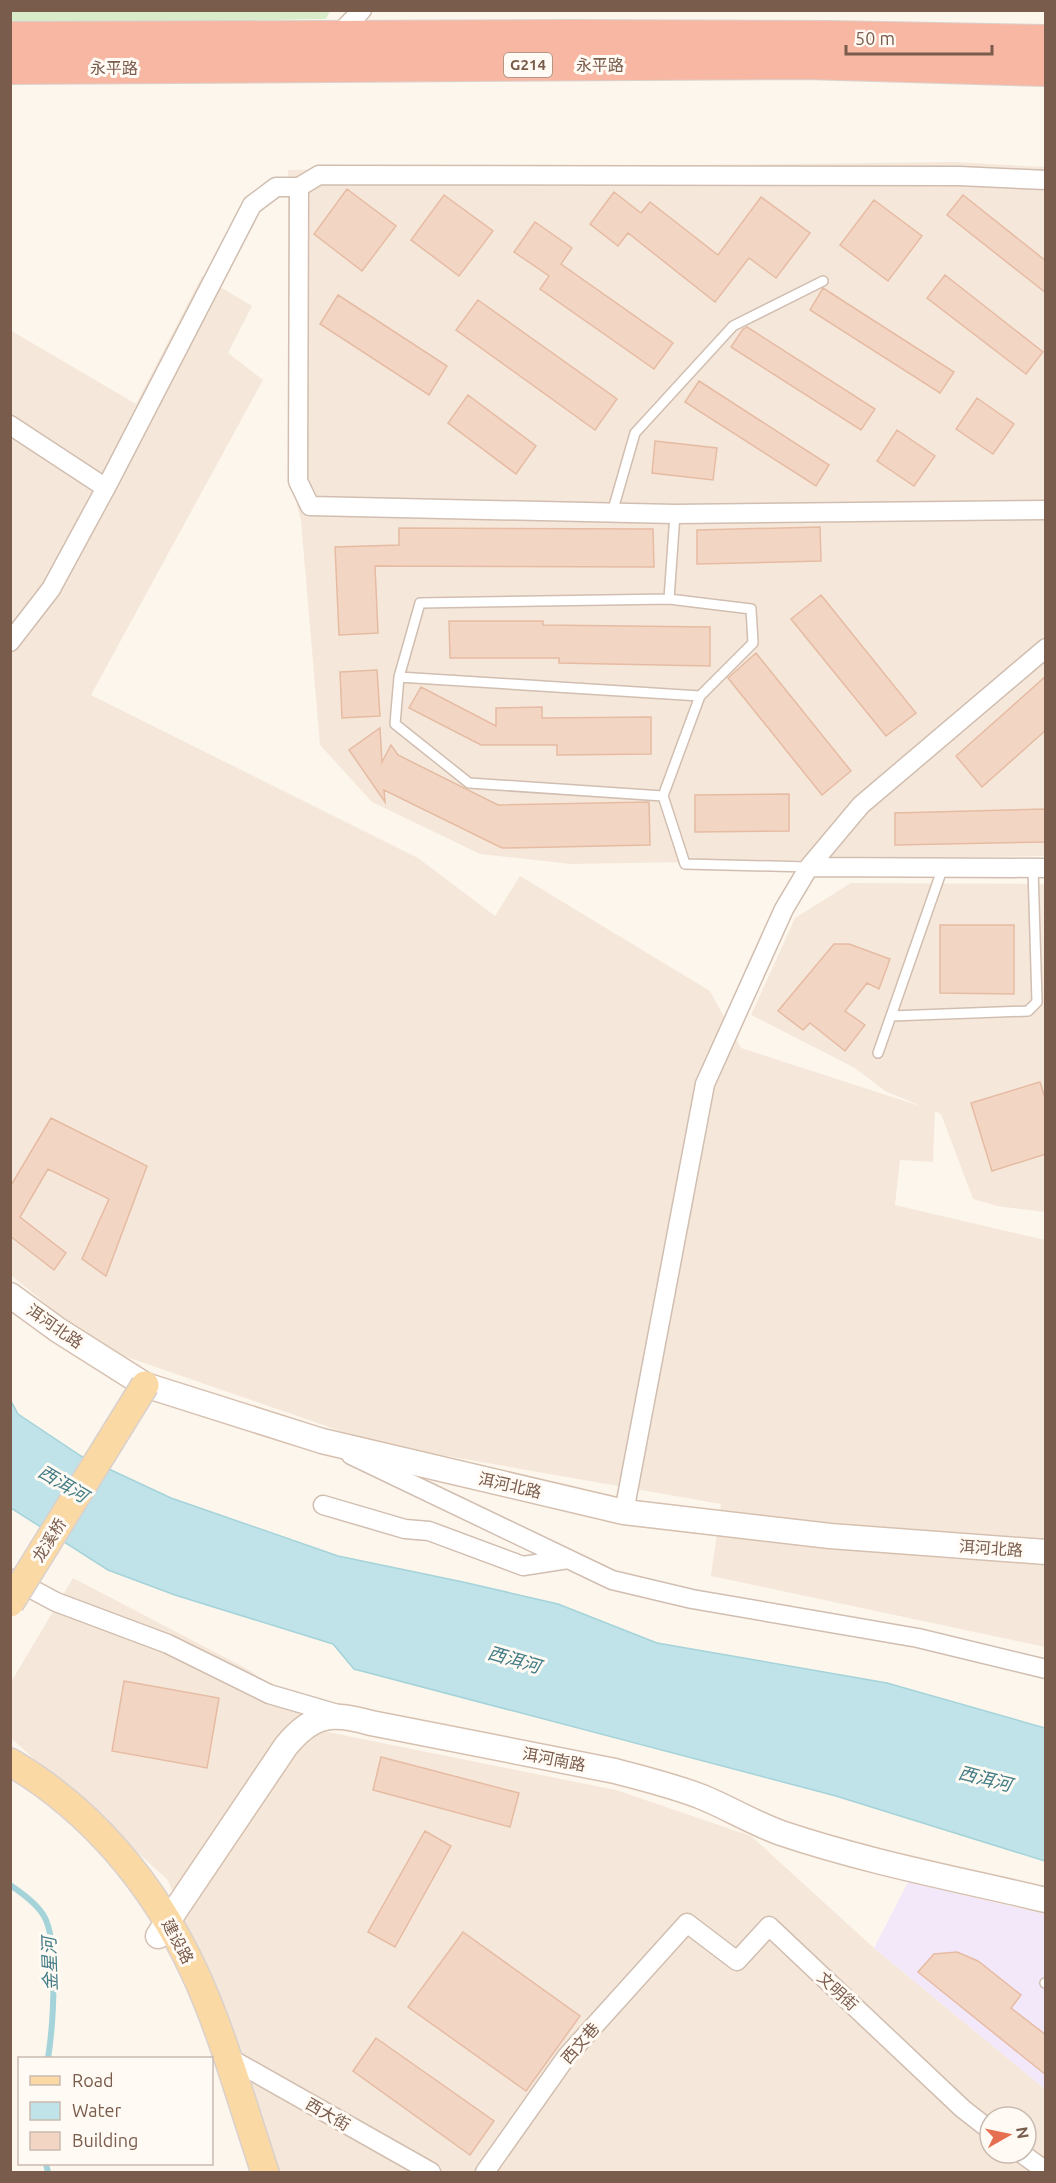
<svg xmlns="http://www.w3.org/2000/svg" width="1056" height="2183" viewBox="0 0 1056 2183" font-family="Ubuntu,'Noto Sans SC',sans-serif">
	<rect width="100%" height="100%" fill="#fdf6ec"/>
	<!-- residential -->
	<path fill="#f5e8da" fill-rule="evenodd" d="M954 162 1045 167V856L571 864 480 854 372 802 320 745 301 521 288 468V170Z
		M202 276 252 306 228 353 263 380 91 695 418 858 495 916 520 876 710 991 741 1048 923 1107 885 1091 855 1068 751 1015 795 918 851 883 1045 884V1212L997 1206 973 1199 941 1114 935 1111 933 1162 900 1160 895 1205 1045 1240V1647L711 1576 721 1504 378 1444 98 1347 11 1275 10 330 136 404Z
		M73 1578 251 1671 318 1730 616 1790 751 1836 874 1948 1045 2089V2172H276L219 2010 168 1880 11 1738V1682ZM990 2117H1026V2153H990Z"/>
	<!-- education -->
	<path fill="#f3e8fa" d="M908 1882 1045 1914V2089L874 1948Z"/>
	<!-- green -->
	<path fill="#d8ecc9" d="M10 11H330L326 19 11 25Z"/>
	<!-- water -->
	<path fill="#bfe3e8" stroke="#a5d3da" stroke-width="1.5" d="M10 1399 18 1414 81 1456 171 1498 338 1556 463 1582 558 1604 657 1643 887 1683 1045 1728V1861L836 1796 354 1669 333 1644 175 1595 108 1570 11 1508Z"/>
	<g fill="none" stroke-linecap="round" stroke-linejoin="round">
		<!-- stream -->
		<path stroke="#a5d3da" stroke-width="6" d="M10 1885C22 1893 37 1904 44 1916 59 1942 53 2027 48 2058
			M46 2164 48 2172"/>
	</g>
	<!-- building -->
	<path fill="#f3d5c3" stroke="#e6bba3" stroke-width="1.5" d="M347 189 396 226 362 271 314 234Z
		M614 192 641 213 650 202 718 255 761 197 810 233 776 278 749 258 715 302 628 233 618 246 590 224Z
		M444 195 493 231 459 276 411 240Z
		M963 195 1046 261V293L947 215Z
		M874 200 922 236 888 281 840 245Z
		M535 222 572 248 561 264 673 343 654 369 540 289 549 276 514 252Z
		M945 275 1043 352 1026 374 927 298Z
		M823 288 954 372 940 393 810 310Z
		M338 295 447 366 429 395 320 324Z
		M478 300 617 399 595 430 456 330Z
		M747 327 875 409 861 430 731 347 743 329Z
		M699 381 829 465 816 486 685 402Z
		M468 395 536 446 516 474 448 423Z
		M977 398 1014 424 993 454 956 429Z
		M897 430 935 456 914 486 877 461Z
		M655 441 717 448 713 480 652 473Z
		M820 527 821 561 697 564V530Z
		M399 528 653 529 654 567 375 566 378 633 339 635 335 547 399 545Z
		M821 595 916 713 886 736 791 619Z
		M449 621H543V625L710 627V666L559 663V658H450Z
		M756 653 851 771 822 795 728 678Z
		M377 670 380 716 342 718 340 672Z
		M1046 676V730L982 787 956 756Z
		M421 687 496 726V708L542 707V718L651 717V754L557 755V745H481L409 708Z
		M380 728 382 762 391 745 398 755 498 805 649 802 650 845 502 848 384 790 385 802 349 750Z
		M789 794V831L695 832V795Z
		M1046 809V842L895 845V813Z
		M940 925H1014V994L940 993Z
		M834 944H849L890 959 879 989 867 983 845 1011 865 1025 845 1051 810 1023 803 1030 778 1011Z
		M1040 1082 1046 1101V1154L992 1171 971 1103Z
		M51 1118 147 1166 106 1276 82 1259 109 1199 48 1169 20 1217 66 1253 54 1270 10 1236V1187Z
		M124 1681 219 1698 207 1768 112 1751Z
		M381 1757 519 1793 510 1827 373 1790Z
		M425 1831 451 1846 395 1947 368 1932Z
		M463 1932 580 2016 526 2091 408 2007Z
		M957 1952 978 1961 1021 1995 1011 2008 1046 2035V2075L918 1972 934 1954Z
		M376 2038 494 2121 470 2155 353 2071Z"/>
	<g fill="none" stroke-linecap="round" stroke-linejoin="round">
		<!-- lane casing -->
		<g stroke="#d1beb0" stroke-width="12">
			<path id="lane" d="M612 513 635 433 733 326 823 281
				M675 514 669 599 751 609 753 643 700 696 663 796 685 864 809 867
				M399 677 700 696
				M663 796 469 783 395 724 399 677 420 603 669 599
				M891 1016 1028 1011 1037 1002 1033 868
				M878 1053 943 867
				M1045 1983H1046"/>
		</g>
		<!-- street casing -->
		<g stroke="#d1beb0" stroke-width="21">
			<path id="street" d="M336 37 362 10
				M1046 180 959 176 319 175 299 187 298 481 310 506 675 514 1046 510
				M10 425 106 488
				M10 642 51 589 110 480 252 205 276 187H299
				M809 867 1046 868
				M351 1455 612 1580 692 1599 918 1638 1046 1669
				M323 1505 405 1529 429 1531 523 1566 568 1559
				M624 1512 705 1084 784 909 809 867 861 805 1046 648
				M13 1579 56 1602 168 1644 269 1694 341 1715
				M226 2056 431 2172
				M1021 2153 1046 2171
				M485 2172 567 2056 687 1923 737 1961 769 1926 963 2109 990 2130"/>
		</g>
		<!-- secondary casing -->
		<g stroke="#d6c0b0" stroke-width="27">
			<path id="secondary" d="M10 1295 58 1330 145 1385 322 1441 624 1512 830 1536 1046 1552
				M158 1936 286 1746C313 1713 333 1712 371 1723L615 1771C645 1779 674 1786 702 1797 729 1808 753 1823 781 1833 867 1862 957 1879 1046 1900"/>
		</g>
		<!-- primary casing -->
		<g stroke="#dad1cd" stroke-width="30">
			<path id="primary" d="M10 1762C92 1810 154 1885 194 1971 223 2033 243 2107 265 2172"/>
		</g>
		<!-- highway casing -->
		<g stroke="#dad1cd" stroke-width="34">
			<path id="highway" d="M10 38 570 36 830 37 1046 41
				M10 68 806 63 1046 70"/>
		</g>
		<!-- lane -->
		<use href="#lane" stroke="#fff" stroke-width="9"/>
		<!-- street -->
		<use href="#street" stroke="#fff" stroke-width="18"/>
		<!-- secondary -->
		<use href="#secondary" stroke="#fff" stroke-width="24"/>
		<!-- primary -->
		<use href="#primary" stroke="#fbd9a5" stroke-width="27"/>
		<!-- highway -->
		<use href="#highway" stroke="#f7b7a3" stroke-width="32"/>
		<!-- primary-bridge casing -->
		<g stroke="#dad1cd" stroke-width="30" stroke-linecap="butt">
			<path id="primary-bridge" d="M10 1603 145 1385"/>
		</g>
		<!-- primary-bridge -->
		<use href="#primary-bridge" stroke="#fbd9a5" stroke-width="27"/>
	</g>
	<g text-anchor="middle" stroke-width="6" stroke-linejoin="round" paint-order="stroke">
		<!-- shield labels -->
		<rect fill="#fffaf3" stroke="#a28b7f" stroke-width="1.5" x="504" y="53" width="48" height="24" rx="4.5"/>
		<g font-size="15" font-weight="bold" fill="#7a5c4d">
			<text x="528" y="70">G214</text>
		</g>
		<!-- street labels -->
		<g font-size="16" fill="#7a5c4d" stroke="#fffaf3">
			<text x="600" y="71">永平路</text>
			<text x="114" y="74">永平路</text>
			<text transform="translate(55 1326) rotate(35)" y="6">洱河北路</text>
			<text transform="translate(510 1485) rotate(13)" y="6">洱河北路</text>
			<text transform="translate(49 1540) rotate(-58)" y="6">龙溪桥</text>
			<text transform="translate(991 1548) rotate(4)" y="6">洱河北路</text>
			<text transform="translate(554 1759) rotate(11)" y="6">洱河南路</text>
			<text transform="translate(178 1941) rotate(62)" y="6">建设路</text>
			<text transform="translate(838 1991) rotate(43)" y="6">文明街</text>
			<text transform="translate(580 2043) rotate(-49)" y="6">西文巷</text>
			<text transform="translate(328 2114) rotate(30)" y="6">西大街</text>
		</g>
		<!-- water labels -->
		<g font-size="18" font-style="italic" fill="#437c86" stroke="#fffaf3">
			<text transform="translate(63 1484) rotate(31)" y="6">西洱河</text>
			<text transform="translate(514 1660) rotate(16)" y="6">西洱河</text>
			<text transform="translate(985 1779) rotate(14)" y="6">西洱河</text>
			<text transform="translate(50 1964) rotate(-92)" y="6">金星河</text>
		</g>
	</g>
	<!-- border -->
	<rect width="1056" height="2183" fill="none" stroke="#7a5c4d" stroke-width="24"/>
	<!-- legend -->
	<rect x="18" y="2057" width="195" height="108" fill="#fffaf3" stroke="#cabbb1" stroke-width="1.5"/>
	<rect x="30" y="2076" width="30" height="9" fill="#fbd9a5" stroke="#cabbb1" stroke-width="1.5"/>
	<text x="72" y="2087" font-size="18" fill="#7a5c4d">Road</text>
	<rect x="30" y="2102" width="30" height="18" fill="#bfe3e8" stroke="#cabbb1" stroke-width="1.5"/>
	<text x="72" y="2117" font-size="18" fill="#7a5c4d">Water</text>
	<rect x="30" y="2132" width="30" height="18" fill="#f3d5c3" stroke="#cabbb1" stroke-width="1.5"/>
	<text x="72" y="2147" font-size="18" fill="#7a5c4d">Building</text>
	<!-- north arrow -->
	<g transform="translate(1008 2135) rotate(81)"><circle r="28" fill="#fffaf3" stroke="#cabbb1" stroke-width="1.5"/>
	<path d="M0-4.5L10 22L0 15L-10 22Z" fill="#e76f51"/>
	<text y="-9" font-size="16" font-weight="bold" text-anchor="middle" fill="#7a5c4d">N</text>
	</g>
	<!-- scale -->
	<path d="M846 45v9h146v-9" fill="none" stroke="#7a5c4d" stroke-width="3"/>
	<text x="855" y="45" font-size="18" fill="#7a5c4d" stroke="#fffaf3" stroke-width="4.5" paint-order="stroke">50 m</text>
</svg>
